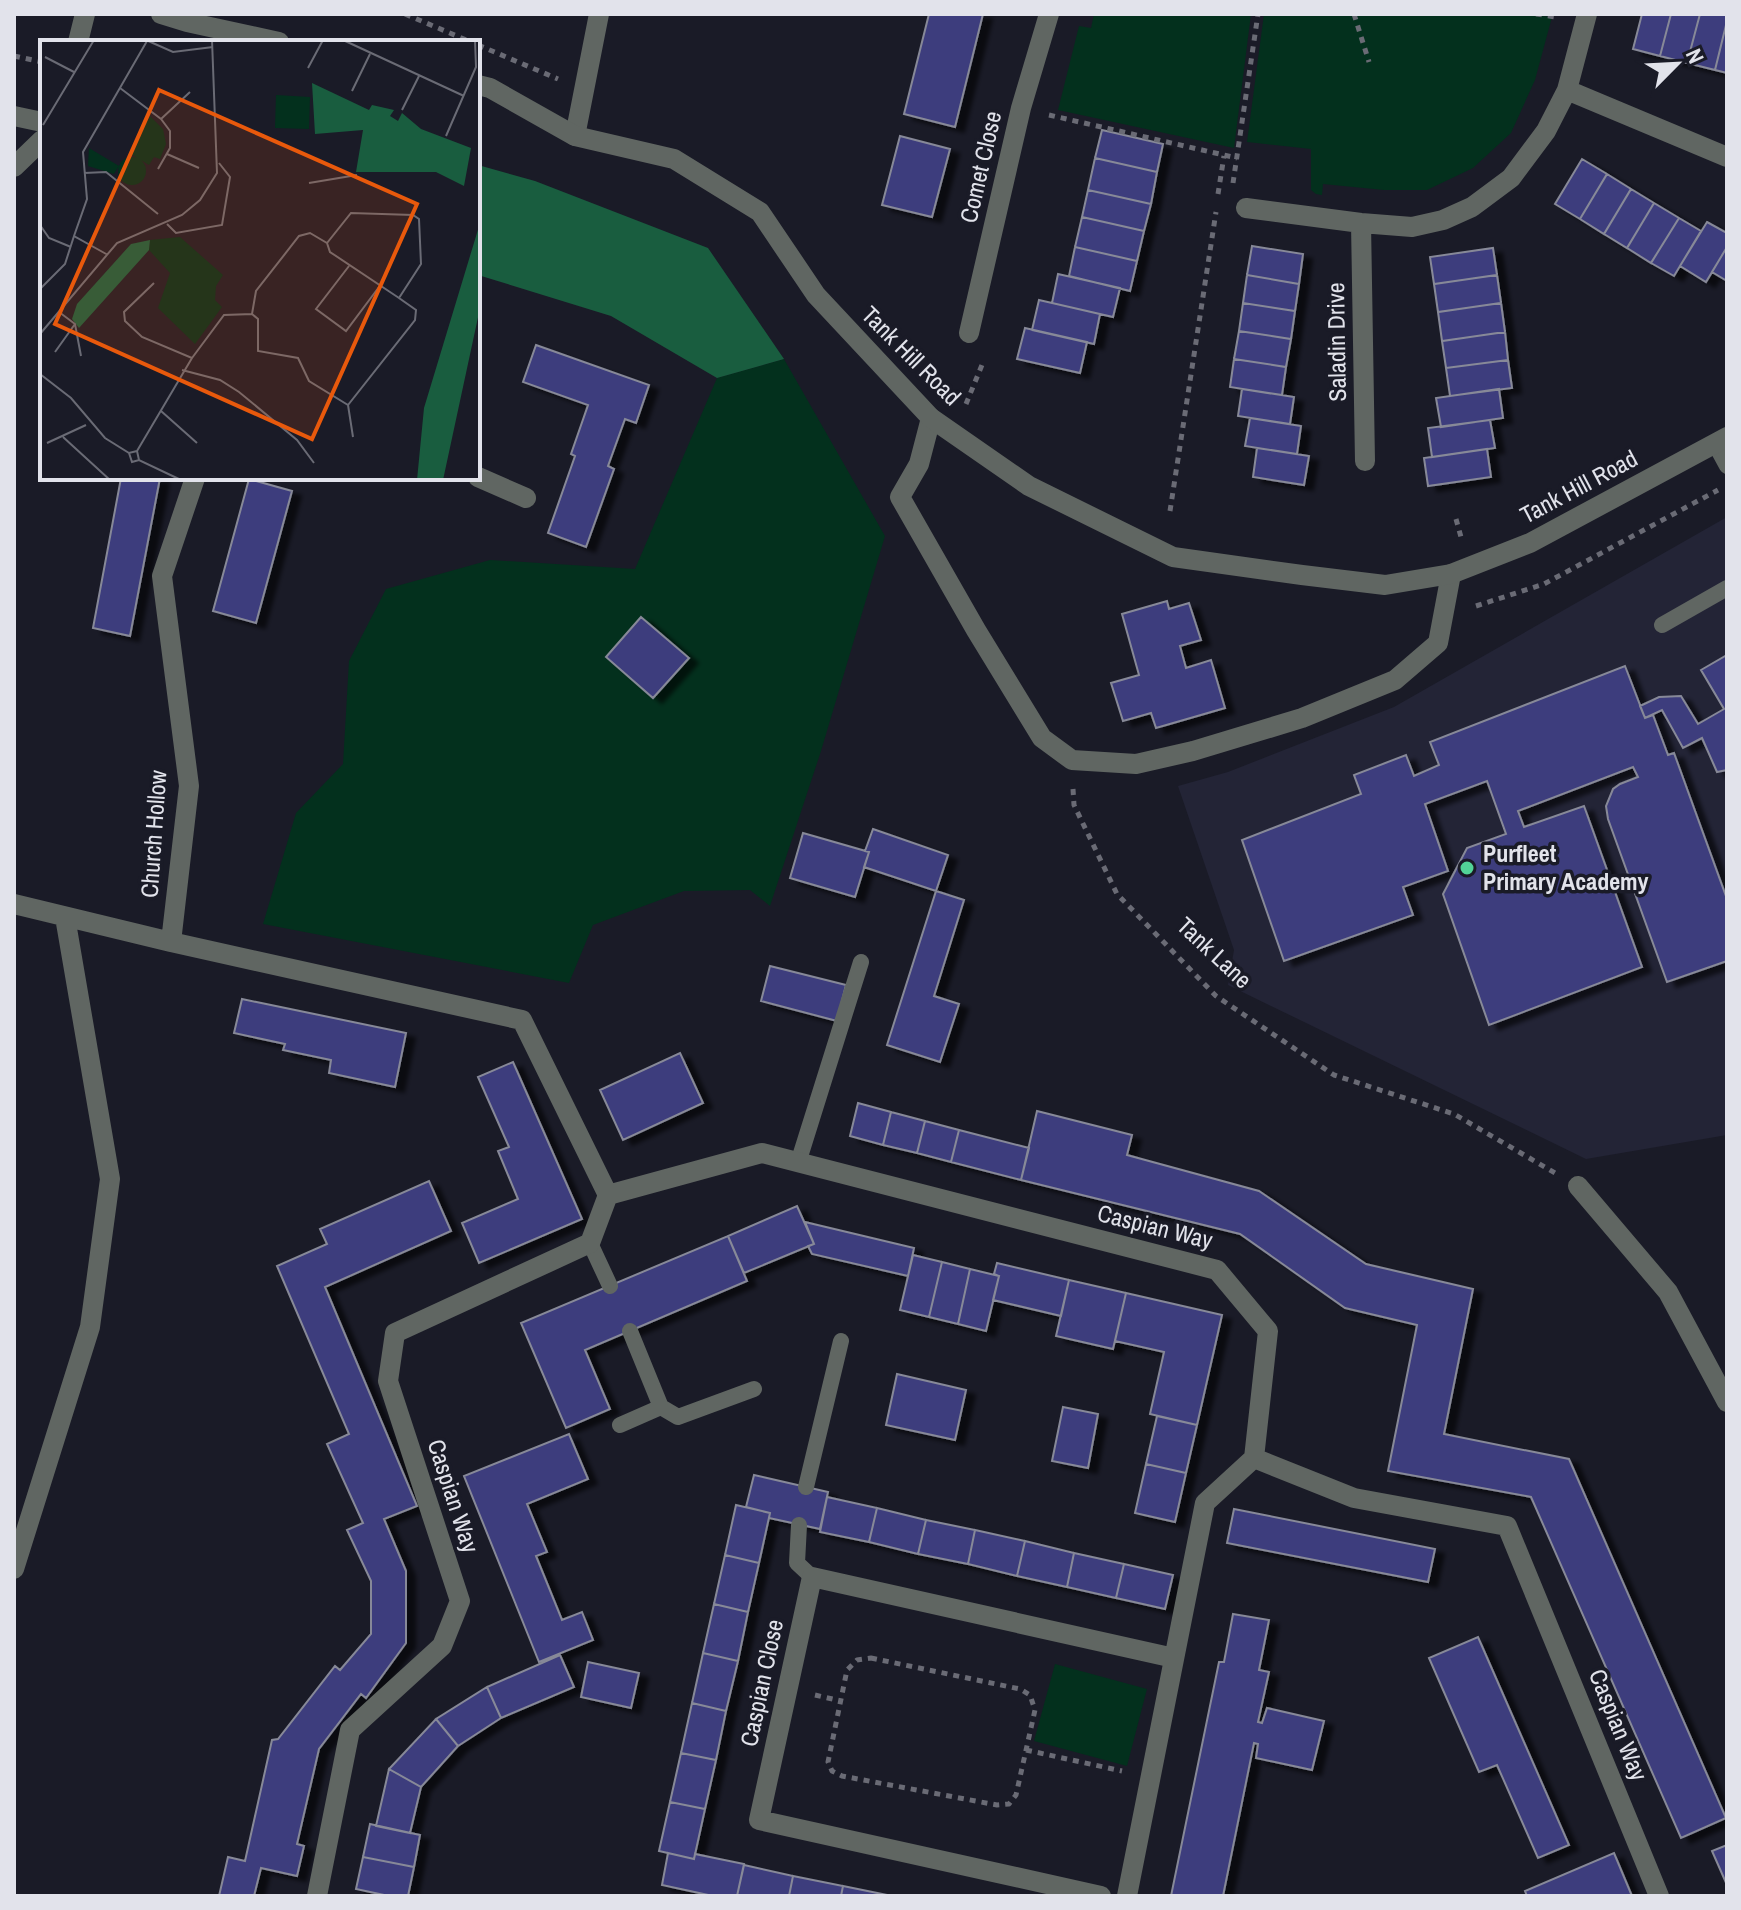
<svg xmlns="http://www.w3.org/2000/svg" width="1741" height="1910" viewBox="0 0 1741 1910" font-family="'Archivo Narrow',sans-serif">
	<defs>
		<filter id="shadow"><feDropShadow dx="9" dy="5" stdDeviation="2" flood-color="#0009"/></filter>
	</defs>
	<rect width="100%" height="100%" fill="#1a1b27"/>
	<!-- built -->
	<path fill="#232436" d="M1727 517V1135L1586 1159 1228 985 1234 950 1178 786 1228 772 1394 707Z"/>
	<!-- green -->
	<path fill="#03301d" d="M1094 14H1251L1234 148 1058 110 1079 26 1091 28Z
		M1264 14H1523L1552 17 1535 80 1511 133 1473 168 1427 190H1384L1323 184 1322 195 1316 194 1311 190V149L1247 142Z
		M784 359 885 536 821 751 770 906 750 890 684 891 593 925 569 983 263 924 296 813 343 764 349 661 386 589 490 560 635 569 717 378Z
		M1055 1664 1147 1689 1127 1766 1034 1741Z"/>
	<!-- forest -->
	<path fill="#195d3f" d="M478 165 535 181 708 248 784 359 717 378 611 316 478 275Z"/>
	<!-- building -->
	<path fill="#3d3d7d" stroke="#878998" stroke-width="2" filter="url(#shadow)" d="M929 14H983L955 127 904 114Z
		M1642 14H1671L1660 56 1633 49Z
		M1671 14H1700L1687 63 1660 56Z
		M1700 14H1727V21L1715 70 1687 63Z
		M1727 21V73L1715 70Z
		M1102 130 1163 144 1157 172 1095 158Z
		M900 136 950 149 932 217 882 205Z
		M1095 158 1157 172 1151 204 1088 190Z
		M1582 159 1607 174 1580 219 1555 204Z
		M1607 174 1631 189 1604 234 1580 219Z
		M1631 189 1654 203 1627 248 1604 234Z
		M1088 190 1151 204 1144 231 1082 217Z
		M1654 203 1679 218 1651 263 1627 248Z
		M1082 217 1144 231 1137 261 1075 247Z
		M1679 218 1701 231 1674 276 1651 263Z
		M1707 222 1727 233V247L1706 282 1680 266Z
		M1252 246 1303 254 1299 284 1247 275Z
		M1075 247 1137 261 1130 291 1069 276Z
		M1727 247V281L1712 272Z
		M1493 248 1497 275 1434 284 1430 257Z
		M1058 274 1120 288 1113 317 1052 303Z
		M1247 275 1299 284 1295 311 1243 303Z
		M1497 275 1501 303 1438 312 1434 284Z
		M1039 300 1100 314 1094 344 1032 330Z
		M1243 303 1295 311 1291 339 1239 331Z
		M1501 303 1505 332 1442 341 1438 312Z
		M1025 328 1087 342 1080 373 1017 359Z
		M1239 331 1291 339 1286 367 1234 359Z
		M1505 332 1508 360 1446 368 1442 341Z
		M536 345 649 385 636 423 625 419 608 466 614 469 586 547 548 533 575 456 571 454 588 405 523 382Z
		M1234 359 1286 367 1282 395 1230 387Z
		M1508 360 1512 388 1450 396 1446 368Z
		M1242 389 1294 397 1290 424 1238 416Z
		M1499 389 1503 418 1441 427 1436 398Z
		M1250 418 1301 426 1297 454 1245 446Z
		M1490 420 1495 448 1432 457 1428 428Z
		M1257 448 1309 456 1304 485 1253 477Z
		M1487 449 1491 477 1428 486 1424 458Z
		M121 478H160L130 636 93 628Z
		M249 479 292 491 256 623 213 611Z
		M1167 601 1169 609 1189 603 1201 640 1180 646 1186 668 1211 660 1225 708 1156 728 1151 713 1123 721 1111 683 1139 675 1122 614Z
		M641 617 689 658 653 698 606 657Z
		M1727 655V770L1717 772 1702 738 1683 748 1662 710 1645 718 1640 706 1659 697 1681 696 1698 724 1724 709 1701 670Z
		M1625 666 1645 718 1653 715 1668 755 1674 753 1727 899V961L1667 982 1608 819 1606 806 1613 789 1620 784 1638 777 1633 767 1518 811 1524 827 1584 806 1642 967 1489 1025 1443 894 1467 848 1506 834 1487 781 1425 804 1448 871 1403 887 1413 915 1284 961 1242 840 1361 794 1354 775 1406 755 1414 776 1439 765 1430 742Z
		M873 829 948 855 936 891 864 867 869 852 865 851Z
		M803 833 869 852 855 897 790 878Z
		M936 891 964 900 934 996 959 1004 940 1062 887 1045Z
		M770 966 846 985 837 1021 761 1001Z
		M242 999 406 1033 395 1087 329 1073 331 1060 283 1050 285 1044 234 1033Z
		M680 1053 703 1103 623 1140 600 1090Z
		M513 1062 582 1219 479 1263 462 1223 518 1199 498 1151 509 1147 478 1077Z
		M858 1103 891 1112 883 1145 850 1136Z
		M1037 1111 1132 1135 1127 1155 1259 1191 1366 1264 1473 1289 1444 1434 1569 1459 1726 1818 1681 1838 1531 1497 1388 1471 1417 1325 1345 1308 1240 1234 1021 1180Z
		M891 1112 925 1121 917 1153 883 1145Z
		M925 1121 959 1130 951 1162 917 1153Z
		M959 1130 1029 1148 1021 1180 951 1162Z
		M429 1181 451 1231 325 1287 417 1506 384 1519 406 1571V1643L366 1698 361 1694 319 1749 297 1844 304 1846 297 1876 261 1868 254 1896H219L228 1857 245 1861 272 1740 278 1739 335 1666 340 1670 371 1634V1581L347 1530 363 1523 327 1444 349 1434 277 1266 327 1244 320 1229Z
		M797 1206 814 1244 744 1273 728 1236Z
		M805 1222 914 1248 908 1276 812 1254 808 1246 814 1244Z
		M728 1236 747 1281 585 1350 610 1409 566 1428 521 1323Z
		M913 1255 942 1262 929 1317 900 1310Z
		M942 1262 970 1269 958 1324 929 1317Z
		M997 1263 1069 1280 1061 1316 993 1300 999 1276 994 1274Z
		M970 1269 999 1276 986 1331 958 1324Z
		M1069 1280 1126 1293 1113 1349 1056 1336Z
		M1126 1293 1222 1315 1197 1425 1150 1414 1164 1352 1115 1341Z
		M897 1374 966 1390 955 1440 886 1425Z
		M1063 1407 1098 1414 1088 1468 1052 1461Z
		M1157 1416 1197 1425 1186 1473 1146 1464Z
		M569 1434 588 1479 527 1504 547 1552 536 1556 562 1620 582 1612 593 1640 539 1662 464 1476Z
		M1146 1464 1186 1473 1175 1522 1135 1513Z
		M754 1475 828 1492 820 1529 769 1518 770 1513 746 1507Z
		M827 1497 877 1508 869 1542 820 1532Z
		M736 1505 770 1513 759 1563 725 1555Z
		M877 1508 926 1520 918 1554 869 1542Z
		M1234 1509 1435 1549 1428 1582 1227 1543Z
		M926 1520 975 1530 968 1564 918 1554Z
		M975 1530 1025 1541 1017 1576 968 1564Z
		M1025 1541 1074 1553 1067 1587 1017 1576Z
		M1074 1553 1124 1564 1116 1598 1067 1587Z
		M725 1555 759 1563 748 1612 714 1604Z
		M1124 1564 1173 1575 1165 1609 1116 1598Z
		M714 1604 748 1612 738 1661 703 1653Z
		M1233 1614 1269 1620 1259 1670 1269 1672 1258 1722 1262 1723 1267 1708 1324 1721 1312 1770 1256 1758 1258 1744 1254 1743 1223 1896H1171L1219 1662H1224Z
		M1478 1637 1569 1845 1538 1858 1497 1765 1479 1772 1429 1658Z
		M703 1653 738 1661 726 1711 692 1703Z
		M560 1655 574 1687 501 1718 487 1687Z
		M588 1662 639 1673 631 1708 581 1697Z
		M487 1687 501 1718 458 1746 436 1719Z
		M692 1703 726 1711 716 1760 681 1753Z
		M436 1719 458 1746 421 1787 389 1769Z
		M681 1753 716 1760 705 1809 670 1802Z
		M389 1769 421 1787 410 1833 376 1826Z
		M670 1802 705 1809 694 1859 659 1851Z
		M370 1824 420 1835 414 1867 363 1857Z
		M1727 1845V1885L1712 1851Z
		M668 1853 694 1859 695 1854 744 1864 737 1896H713L662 1885Z
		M1614 1853 1632 1896H1527L1525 1891Z
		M363 1857 414 1867 408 1896H389L356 1889Z
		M744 1865 793 1876 789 1896H737Z
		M793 1876 843 1886 841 1896H789Z
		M843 1886 892 1896H841Z"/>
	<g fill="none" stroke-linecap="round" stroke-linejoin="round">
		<!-- path -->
		<path stroke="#6a6b75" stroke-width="5" stroke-dasharray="6 6" stroke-linecap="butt" d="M405 14 471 42
			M1354 14 1369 62
			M1536 14 1556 17
			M478 45 558 79
			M14 56 42 62
			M1049 115 1237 158
			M1233 183 1258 14
			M1218 194 1224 156
			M966 404 984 360
			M1170 511 1216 212
			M1456 519 1461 537
			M1476 606 1544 584 1718 490
			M1073 789 1074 805 1117 894 1216 996 1334 1075 1454 1114 1555 1173
			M871 1658 1020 1689 1030 1695 1035 1710 1016 1795 1009 1804 997 1805 842 1776 832 1771 828 1762 847 1670 857 1660Z
			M815 1695 841 1701
			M1026 1750 1122 1771"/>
		<!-- service -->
		<path stroke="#606662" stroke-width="16" d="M1715 444 1727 466
			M1662 625 1727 588
			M798 1163 861 962
			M590 1243 610 1286
			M630 1331 661 1407 678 1417 754 1389
			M620 1425 661 1407
			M806 1487 841 1341
			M799 1525 797 1563 812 1577"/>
		<!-- minor -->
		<path stroke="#606662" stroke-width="20" d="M78 42 85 14
			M1567 90 1727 157
			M14 116 42 122
			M575 136 599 14
			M14 167 42 140
			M1246 208 1361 223 1412 227 1443 220 1472 207 1511 178 1546 131 1567 90 1587 14
			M1361 223 1365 461
			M969 333 1021 108 1049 14
			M931 418 919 464 900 497 976 630 1042 738 1072 760 1136 764 1193 751 1302 718 1395 680 1438 643 1451 574
			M478 477 526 498
			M14 904 171 942 189 786 162 576 195 478
			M171 942 522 1020 608 1195 590 1243 395 1333 388 1381 460 1601 442 1646 350 1730 317 1896
			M1578 1186 1668 1292 1727 1402
			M608 1195 762 1153 1217 1270 1268 1331 1254 1458 1354 1498 1507 1526 1659 1896
			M14 1569 90 1327 110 1179 65 917
			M1101 1896 759 1820 812 1577 1174 1658
			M1127 1896 1205 1503 1254 1458"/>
		<!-- tertiary -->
		<path stroke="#606662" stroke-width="20" d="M161 14 187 22 279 42
			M478 85 490 88 575 136 674 159 760 212 816 295 931 418 1029 486 1173 557 1302 575 1385 585 1451 574 1530 543 1727 437"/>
	</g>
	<!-- markers -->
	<circle fill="#52d397" stroke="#1a1b27" stroke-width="3" cx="1467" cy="868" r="8"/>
	<g text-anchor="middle" stroke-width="7" stroke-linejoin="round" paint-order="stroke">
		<!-- street labels -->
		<g font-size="24" fill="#e2e3eb" stroke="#1a1b27">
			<text transform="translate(981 167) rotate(-77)" y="8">Comet Close</text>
			<text transform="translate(1337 342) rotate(-91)" y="8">Saladin Drive</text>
			<text transform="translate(911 356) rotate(45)" y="8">Tank Hill Road</text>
			<text transform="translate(1579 487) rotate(-28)" y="8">Tank Hill Road</text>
			<text transform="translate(154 834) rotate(-86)" y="8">Church Hollow</text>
			<text transform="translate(1214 953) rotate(43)" y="8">Tank Lane</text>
			<text transform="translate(1155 1227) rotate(14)" y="8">Caspian Way</text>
			<text transform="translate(453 1496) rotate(72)" y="8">Caspian Way</text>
			<text transform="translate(762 1683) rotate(-78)" y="8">Caspian Close</text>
			<text transform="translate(1618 1725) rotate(68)" y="8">Caspian Way</text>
		</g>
		<!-- poi labels -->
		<g font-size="24" font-weight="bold" fill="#e2e3eb" stroke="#1a1b27" text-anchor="start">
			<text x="1483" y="862">Purfleet<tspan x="1483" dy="28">Primary Academy</tspan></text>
		</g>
	</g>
	<!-- overview -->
	<g transform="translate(40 40)">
		<rect width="440" height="440" fill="#1a1b27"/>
		<path d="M236 55 270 57 269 89 235 88ZM110 76 123 89 126 104 120 119 114 117 109 125 89 113ZM49 108 79 126 74 134 48 126ZM78 131a14 14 0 1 1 28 0a14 14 0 1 1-28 0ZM140 197 183 235 176 246 175 260 182 267 155 304 118 268 130 233 109 210 110 200Z" fill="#03301d"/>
		<path d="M272 43 329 70 332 65 354 70 350 76 358 81 362 73 381 89 431 108 424 146 396 132H316L323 90 275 94ZM440 183V268L403 440H377L384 368ZM110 200 109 210 39 288 32 279 37 264 91 204Z" fill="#195d3f"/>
		<path fill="none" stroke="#6a6b75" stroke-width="2" d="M106 0 133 12 173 7M303 0 424 56M5 17 34 32M268 28 283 0M80 48 121 79 130 91V108L118 129M312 51 330 14M362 70 379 36M121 79 150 52M3 85 54 0M406 96 436 27 435 0M127 114 159 128M44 133 66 132 118 174M269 143 317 135M127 184 136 193 182 185 190 137 179 123M0 185 9 198 31 207M287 203 290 212 359 258M68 215 34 196 47 159 43 112 107 1M309 226 276 269 306 291 339 247M0 249 25 224 34 196M19 272 35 284 41 316M0 294 77 203 142 175 160 160 177 133 172 0M15 312 35 284M152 318 184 275 212 274 216 251 259 196 270 193 287 203 311 173 373 175 379 179 381 224 359 258 376 270 375 280 308 365 269 341 258 318 218 311V279L212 274M142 330 180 340 199 352 257 400 274 423M0 334 31 358 65 398 89 413 97 411 99 420M308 365 313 397M121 371 157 403M23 397 70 440M7 403 46 385M97 411 152 318 102 297 85 281 84 272 114 243M89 413 92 422 99 420 141 440"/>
		<path fill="#e8590c" fill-opacity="0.15" stroke="#e8590c" stroke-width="4" d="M119 50 377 164 272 399 15 284Z"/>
		<rect width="440" height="440" fill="none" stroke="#e2e3eb" stroke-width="4"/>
	</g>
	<!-- border -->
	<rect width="1741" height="1910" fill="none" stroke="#e2e3eb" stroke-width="32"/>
	<!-- north arrow -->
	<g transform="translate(1677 64) rotate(66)" stroke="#1a1b27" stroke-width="6" paint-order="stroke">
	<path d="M0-6L14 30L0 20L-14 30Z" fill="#e2e3eb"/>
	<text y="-12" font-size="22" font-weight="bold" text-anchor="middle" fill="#e2e3eb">N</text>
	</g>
</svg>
